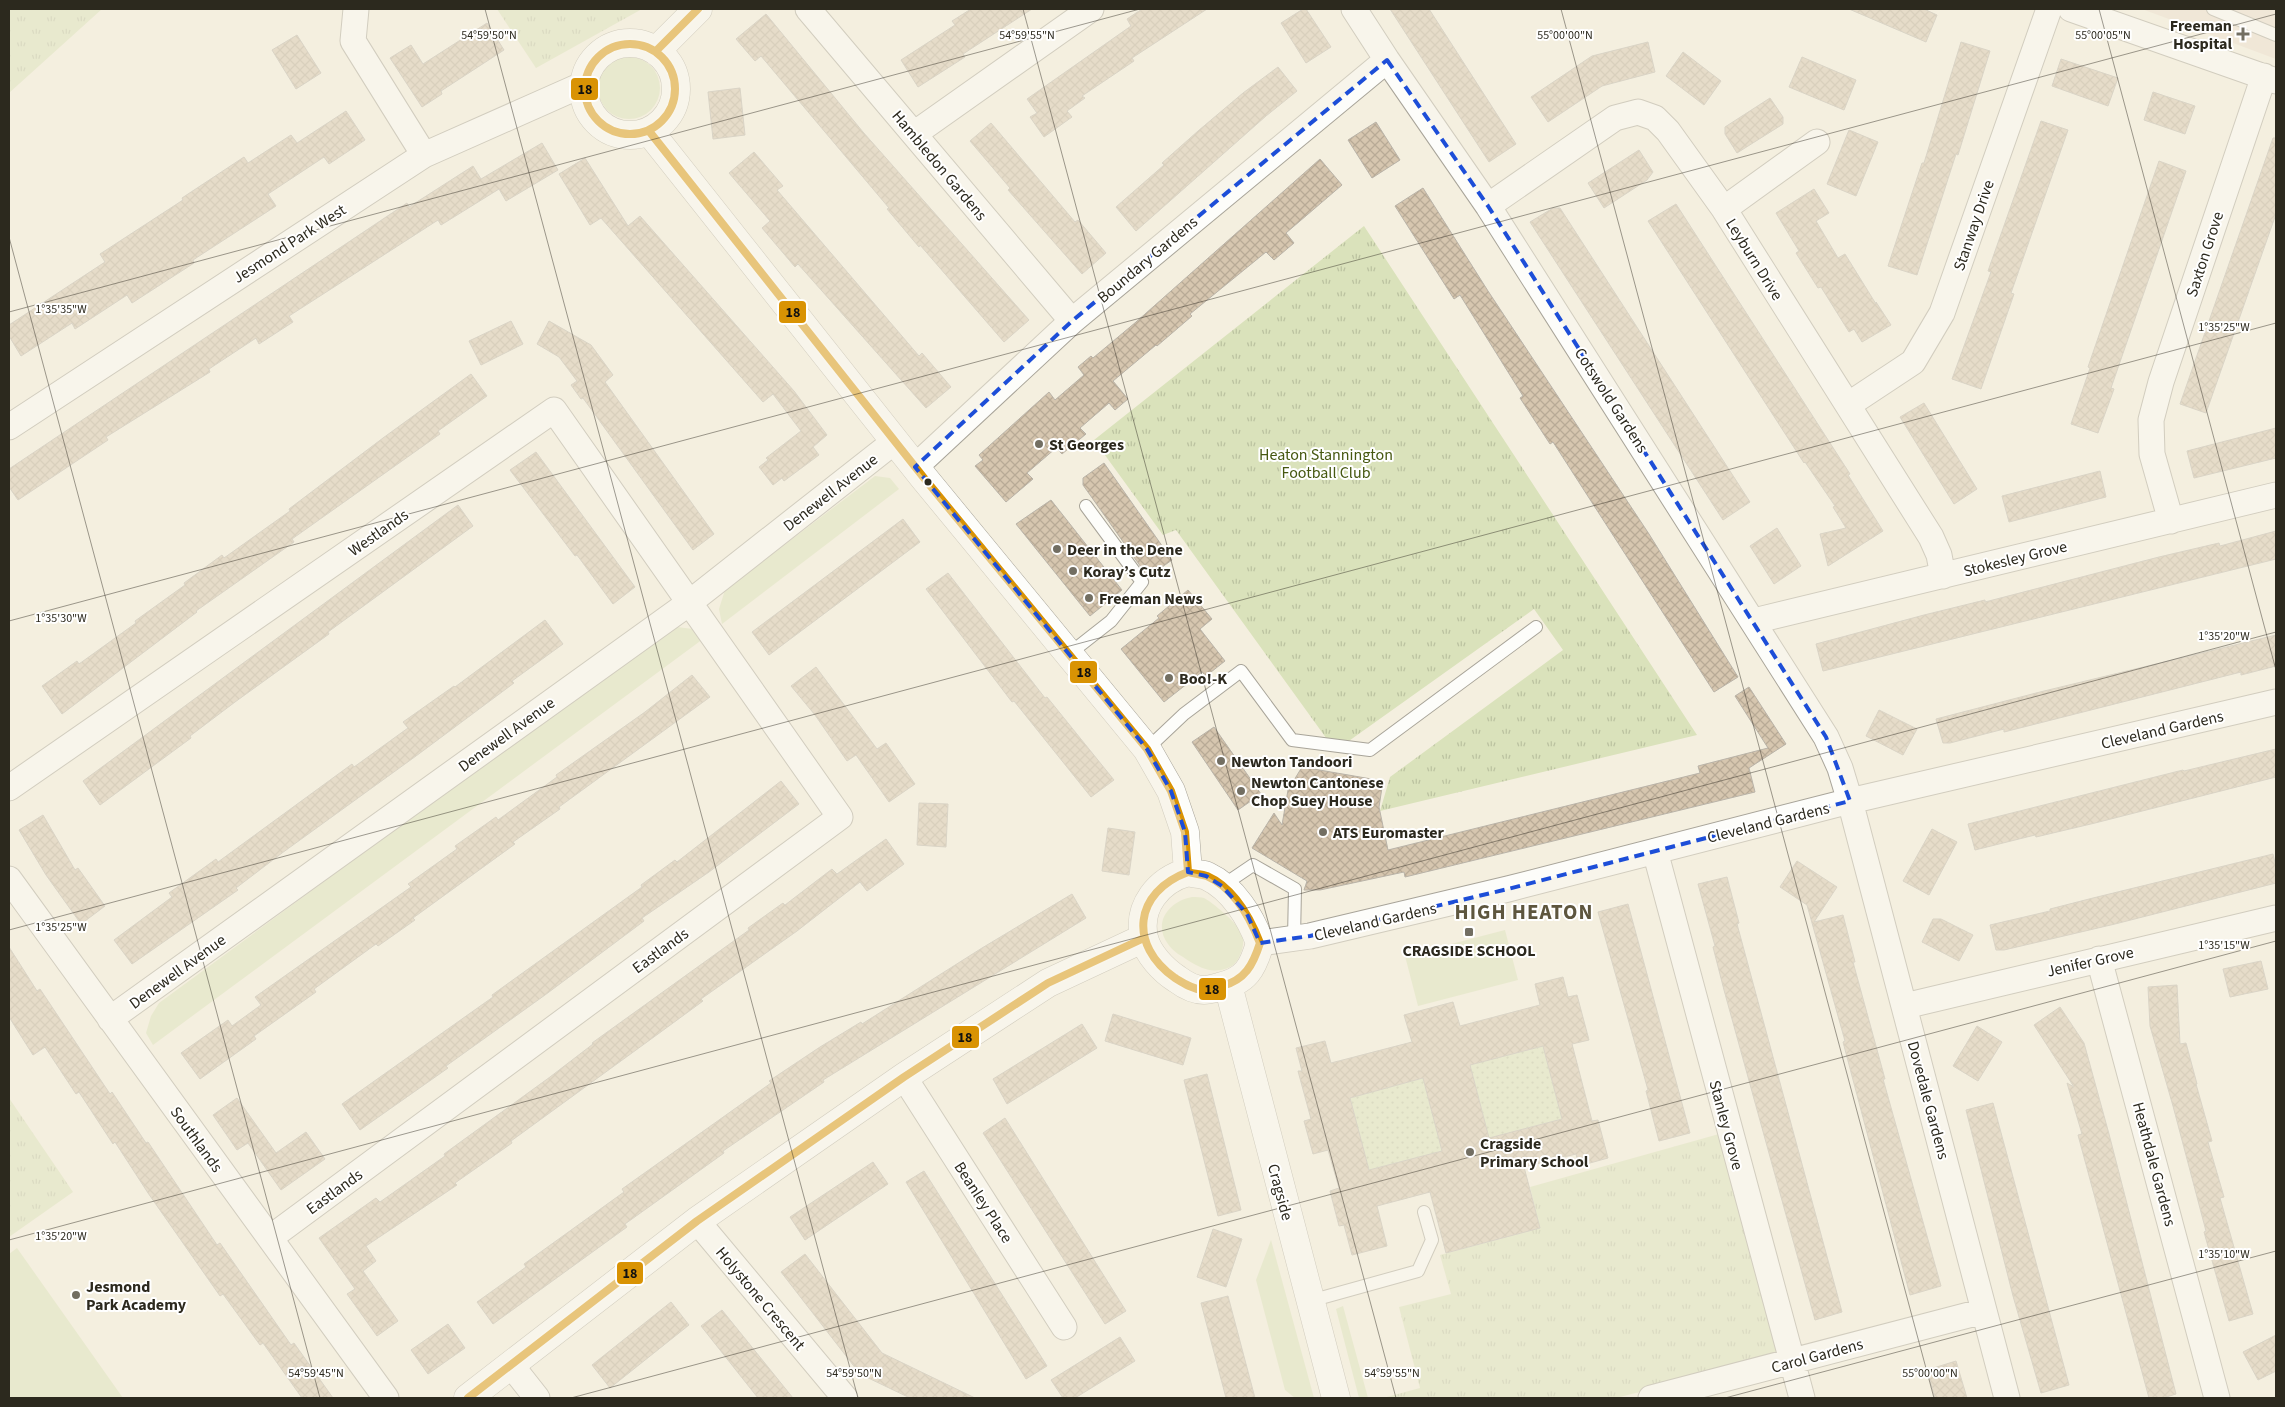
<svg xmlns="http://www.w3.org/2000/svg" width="2285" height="1407" viewBox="0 0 2285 1407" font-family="'Source Sans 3',sans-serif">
	<defs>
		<pattern id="park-tufts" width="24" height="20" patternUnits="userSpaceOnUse" patternTransform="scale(1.25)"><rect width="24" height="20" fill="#dae2bb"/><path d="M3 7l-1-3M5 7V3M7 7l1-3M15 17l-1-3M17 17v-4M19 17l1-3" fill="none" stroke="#bbc2a0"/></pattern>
		<pattern id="garden-dots" width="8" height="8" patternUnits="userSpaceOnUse" patternTransform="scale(1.25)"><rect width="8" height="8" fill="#dae2bb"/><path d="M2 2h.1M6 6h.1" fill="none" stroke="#bbc2a0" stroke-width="1.8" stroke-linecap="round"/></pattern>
		<pattern id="building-cross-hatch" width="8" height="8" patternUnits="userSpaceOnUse" patternTransform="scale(1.25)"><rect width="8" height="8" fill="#d6c6af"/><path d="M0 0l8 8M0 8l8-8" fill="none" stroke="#b8aa96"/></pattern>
	</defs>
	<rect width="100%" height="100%" fill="#f4efdf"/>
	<!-- medical -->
	<path fill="#ebdecf" d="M2142 9H2276V59Z"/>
	<!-- grass -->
	<path fill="#dae2bb" d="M598 88a31 31 0 1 1 62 0a31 31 0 1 1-62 0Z
		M875 476 890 478 899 489 722 624 719 609 725 590Z
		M677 627 693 629 703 639 153 1045 146 1033 151 1016 159 1003 662 633Z
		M1192 897C1196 897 1201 897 1204 898 1212 902 1237 923 1241 932 1245 940 1243 950 1239 957 1236 964 1231 967 1225 969 1210 973 1201 968 1189 961 1182 956 1173 952 1168 944 1152 922 1170 901 1192 897Z
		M1505 930 1518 980 1418 1006 1405 956Z
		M1271 1240 1314 1398H1295L1285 1390 1256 1280Z
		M17 1248 123 1398H9V1254Z
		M1343 1306 1368 1398H1359L1336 1309Z"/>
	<!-- park -->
	<path fill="url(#park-tufts)" d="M9 9H102L9 93Z
		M497 9H642L536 68Z
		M1364 226 1697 735 1380 811 1390 777 1563 650 1534 609 1346 743 1329 742 1176 530 1163 535 1094 440Z
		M9 1098 73 1192 9 1237Z
		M1719 1134 1780 1356 1616 1398H1383L1420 1388 1399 1307 1451 1294 1440 1255 1540 1228 1530 1187Z"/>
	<!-- garden -->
	<path fill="url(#garden-dots)" d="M1543 1046 1562 1119 1489 1138 1470 1065Z
		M1423 1078 1442 1151 1369 1170 1350 1098Z"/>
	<!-- building -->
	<path fill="url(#building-cross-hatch)" stroke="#b9b3a8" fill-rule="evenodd" d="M971 9H1032L963 54 965 57 918 87 901 60 955 25 952 21Z
		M1142 9H1207L1132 58 1134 61 1082 96 1085 98 1067 111 1072 117 1044 137 1030 117 1037 113 1027 99 1131 26 1127 19Z
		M1303 9H1306L1331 47 1306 63 1281 23Z
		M1390 9H1429L1516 144 1489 162Z
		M1849 9H1924L1937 15 1926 42Z
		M766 14 863 132 1029 320 1004 342 920 245 919 247 887 209 889 208 761 56 755 61 736 39Z
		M487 23 504 50 441 91 442 94 422 107 390 58 411 45 423 64Z
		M297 35 321 73 296 89 272 50Z
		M1648 42 1655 72 1602 86 1548 122 1531 97 1592 56Z
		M1961 42 1990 51 1958 155 1956 154 1917 275 1888 266 1922 163H1924Z
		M1683 52 1721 81 1704 105 1666 76Z
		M1802 57 1856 80 1844 110 1789 87Z
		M2061 59 2118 78 2108 106 2052 86Z
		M1278 67 1297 91 1266 116 1136 231 1116 207 1164 165 1162 163 1198 131 1243 93Z
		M740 88 745 135 713 139 708 92Z
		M2153 92 2195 106 2185 134 2144 120Z
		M1770 98 1783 117V124L1737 153 1725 134V127Z
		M346 111 365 140 329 164 324 157 268 194 276 206 193 260 194 263 132 303 127 295 75 329 72 323 21 356 9 336V325L105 262 100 254 183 200 182 198 244 157 248 163 291 135 297 143Z
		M2041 121 2068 130 2011 293 2014 294 1981 389 1952 379 1991 272 1988 271Z
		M1376 122 1400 160 1372 178 1348 140Z
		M991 123 1075 222 1078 220 1106 253 1082 274 1008 190 1010 188 970 141Z
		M1849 130 1878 142 1856 196 1827 184Z
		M2273 138H2276V214L2206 413 2180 404Z
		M542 143 558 170 506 201 499 189 441 225 438 220 289 316 293 322 259 344 256 338 209 369 210 372 106 437 108 440 18 500 9 487V469L407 203 409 207 473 166 481 179Z
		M1639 150 1653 172 1647 180 1604 208 1588 183Z
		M754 152 783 186 777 190 919 356 922 353 951 387 926 408 798 264 795 267 762 228 770 221 729 173Z
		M585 158 628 226 640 216 794 391 827 435 813 447 819 455 784 481 782 478 773 485 759 467 768 460 766 458 801 431 773 394 763 402 601 218 590 225 559 174Z
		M1320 159 1342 185 1286 233 1294 243 1274 260 1266 252 1190 314 1192 316 1157 346 1156 345 1113 381 1128 399 1115 410 1109 403 1080 428 1086 434 1062 454 1056 448 1027 473 1033 479 1006 502 975 466 983 460 979 455 1049 392 1055 400 1084 375 1078 367 1091 356 1093 358 1136 322Z
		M2159 161 2186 171 2111 388 2114 389 2098 433 2071 424 2090 368 2088 367Z
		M1423 188 1488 291 1649 534 1738 677 1714 692 1553 442 1550 444 1520 398 1523 396 1460 295 1454 299 1395 206Z
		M1814 189 1829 213 1816 221 1838 258 1845 254 1876 304V302L1891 325 1862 342 1854 329 1849 332 1821 287 1818 288 1796 253 1799 251 1776 213Z
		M1676 204 1850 474 1848 475 1883 531 1828 566 1820 534 1846 528 1833 507 1835 506 1805 462 1804 463 1648 221Z
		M1553 208H1560L1750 502 1723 520 1530 222Z
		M511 321 523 344 481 365 469 341Z
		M549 321 591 345 613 375 605 382 714 534 693 550 583 398 581 399 571 385 577 381 559 357 537 344Z
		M471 374 487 396 438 431 440 434 292 539 294 542 196 611 197 612 62 714 42 686 77 661 79 664 136 623 135 621 185 585 184 583 222 555 224 558 290 511 289 509 383 438Z
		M1924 403 1977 489 1954 504 1900 417Z
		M2276 428V458L2194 478 2187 451Z
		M536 452 635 587 613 604 577 555 575 556 510 470Z
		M1104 463 1172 560 1148 577 1083 485V478Z
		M2100 471 2106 497 2009 522 2002 496Z
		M1051 500 1122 590 1090 616 1016 524Z
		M458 505 473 526 328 632 329 634 235 702 190 736 191 738 100 805 83 781Z
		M903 519 920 542 769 655 752 632Z
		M1777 528 1801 566 1774 584 1750 546Z
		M2276 531V559L1823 671 1816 644 1924 615 1985 600V602L2159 557 2219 543 2220 546Z
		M948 573 1045 698 1047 697 1114 780 1091 797 1014 701 1012 702 926 589Z
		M1188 590 1212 619 1200 629 1225 661 1206 676 1202 672 1164 702 1121 649 1159 618 1157 616Z
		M545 620 563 644 512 681 514 683 416 756 282 853 236 888 238 890 132 964 114 940 172 897 169 893 216 859 218 862 352 764 354 767 408 728 403 722 454 686 455 687Z
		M2276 635V666L2241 675V672L2004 732V729L1950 743H1943L1936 719 2040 692Z
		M816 667 877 749 886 743 915 784 889 802 856 755 847 761 815 715 791 686Z
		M692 675 710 697 559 807 560 809 513 842 515 844 413 918 415 920 378 946 376 944 314 989 316 992 254 1036 256 1039 200 1079 181 1053 228 1020 232 1026 261 1005 255 997 411 887 408 884 457 849 455 846 496 817 498 820 557 777 556 775 645 712Z
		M1749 687 1786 744 1749 768 1755 792 1405 877 1404 872 1320 890H1304L1307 881 1252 848 1274 813 1282 825 1288 790 1302 767 1383 781 1379 807 1388 850 1700 773 1698 766 1768 748 1735 696Z
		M1879 710 1917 729 1903 755 1866 736Z
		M1214 727 1261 794 1238 810 1192 742Z
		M2276 749V777L2095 823 2036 837 2035 835 1975 850 1968 824 2183 770 2184 771Z
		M781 781 799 804 709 872 642 918 644 921 545 995 446 1066 448 1068 360 1130 342 1104 493 997 492 995 642 887 641 885 675 860 677 862Z
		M919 803 948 804 946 847 917 845Z
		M43 815 75 870 78 868 105 906 81 924 46 875 19 830Z
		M1108 828 1135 832 1129 875 1102 871Z
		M1932 829 1957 842 1929 895 1903 881Z
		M886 839 904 864 867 891 860 882 797 931 701 999 703 1001 658 1034 511 1141 512 1143 455 1183 457 1185 366 1246 376 1261 363 1271 398 1321 377 1336 347 1294 355 1289 319 1238 376 1198 380 1202 445 1156 444 1154 550 1077 593 1044 592 1043 749 930 748 928 783 903 785 905 832 869 837 874Z
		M2273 854 2276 867V883L2115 924 2004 950H1996L1990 925 2050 911V909L2093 898Z
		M1797 861 1837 887 1814 922 1843 915 1855 962H1853L1885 1079H1883L1941 1286 1910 1295 1843 1042 1845 1041 1807 905 1780 887Z
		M1727 877 1739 923 1737 924 1842 1312 1815 1320 1724 990 1713 947 1715 946 1698 884Z
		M1072 894 1086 918 823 1080 824 1082 723 1151 724 1153 625 1224 627 1227 493 1324 477 1302 526 1267 524 1264 624 1192 622 1189 771 1083 769 1081 820 1047 861 1022 862 1024 982 948Z
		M1628 904 1690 1133 1659 1141 1646 1091 1648 1090 1598 912Z
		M1933 919H1941L1973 935 1959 961 1922 942Z
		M9 947 37 991 40 989 110 1094 112 1092 146 1143 148 1142 217 1245 220 1243 291 1345 294 1343 333 1398H302L263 1343 260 1345 223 1294 220 1296 148 1193 115 1142 113 1144 79 1092 76 1094 45 1047 33 1055 9 1017Z
		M2261 961 2268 989 2230 997 2223 969Z
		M1563 977 1568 997 1577 995 1589 1040 1572 1044 1592 1121 1598 1120 1608 1158 1579 1166 1576 1154 1524 1167 1540 1228 1446 1253 1430 1192 1377 1206 1387 1246 1352 1255 1344 1225 1339 1226 1330 1191 1339 1188 1328 1150 1313 1154 1304 1121 1311 1119 1298 1071H1302L1296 1048 1325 1041 1331 1063 1412 1042 1404 1015 1453 1002 1460 1026 1540 1005 1535 984ZM1543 1046 1562 1119 1489 1138 1470 1065ZM1423 1078 1442 1151 1369 1170 1350 1098Z
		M2177 985 2180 1044 2186 1043 2197 1084H2196L2212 1141 2208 1142 2224 1197 2220 1198 2253 1314 2229 1321 2204 1232 2206 1231 2173 1106 2150 1026 2148 987Z
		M2060 1007 2084 1043 2109 1134 2176 1394 2163 1398H2149L2078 1135 2082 1134 2067 1083 2074 1087 2034 1025Z
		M1113 1014 1191 1038 1183 1065 1105 1041Z
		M1082 1024 1097 1048 1007 1104 993 1079Z
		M1977 1026 2002 1042 1978 1081 1953 1066Z
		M1207 1074 1241 1210 1218 1216 1184 1080Z
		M237 1098 276 1153 306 1132 325 1159 281 1190 248 1143 237 1150 213 1115Z
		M1993 1103 2069 1385 2041 1393 2013 1296 1966 1110Z
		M1005 1118 1126 1311 1105 1324 983 1133Z
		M873 1162 888 1184 805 1240 790 1217Z
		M924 1171 1047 1366 1026 1379 906 1182Z
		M1213 1229 1242 1239 1226 1287 1197 1277Z
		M805 1254 882 1353 975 1398H910L860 1374 781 1272Z
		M1228 1296 1255 1398H1226L1201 1303Z
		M671 1302 689 1325 610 1388 592 1365Z
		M722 1310 793 1398H758L701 1326Z
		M448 1324 465 1348 428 1374 411 1350Z
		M2276 1335V1371L2258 1380 2243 1352Z
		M1120 1337 1135 1361 1075 1398H1063L1051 1380Z
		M1956 1361 1967 1398H1935L1927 1370Z"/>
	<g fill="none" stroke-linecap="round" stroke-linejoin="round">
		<!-- lane casing -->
		<g stroke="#a8a499" stroke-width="14">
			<path id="lane" d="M2213 9 2276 35
				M1069 654 1111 621 1142 582 1086 506
				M1147 749 1184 714 1241 671 1292 740 1370 750 1536 627
				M1222 886 1253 865 1295 889 1294 938
				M1310 1301 1418 1271 1432 1240 1424 1212"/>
		</g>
		<!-- street casing -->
		<g stroke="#a8a499" stroke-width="27">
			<path id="street" d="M356 9 353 41 424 155
				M808 9 1072 321
				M1354 9 1387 60 1488 206 1826 737 1840 768 1850 801 2007 1398
				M2071 9 2276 81
				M914 134 1091 9
				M1488 206 1615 118 1638 112 1655 118 1668 131 1724 209 1931 537 1939 555 1943 576
				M1724 209 1817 142
				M1848 405 1913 362 1942 313 2049 9
				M9 427 424 155 584 84
				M915 467 1072 321 1387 60
				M2171 521 2152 454 2151 420 2161 382 2264 76
				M1754 621 2276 495
				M9 788 554 410 840 817 270 1238
				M1655 851 1802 1398
				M9 879 386 1398
				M1260 943 1310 936 1508 889 1850 801 2276 702
				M2099 959 2217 1398
				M1905 1006 2276 918
				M110 1019 689 603 895 441
				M904 1077 1064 1327
				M697 1221 845 1398
				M511 1365 537 1398
				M1651 1398 1984 1311"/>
		</g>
		<!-- secondary casing -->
		<g stroke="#a8a499" stroke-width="29">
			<path id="secondary" d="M584 89a46 46 0 1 1 92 0a46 46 0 1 1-92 0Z
				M656 51 698 9
				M649 131 924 478 1147 749 1171 791 1185 832 1188 872
				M1188 872C1194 874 1202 874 1207 876 1233 888 1251 918 1260 943 1253 968 1246 981 1219 987 1215 988 1209 990 1204 990 1194 990 1185 985 1177 979 1163 970 1148 954 1144 938 1137 906 1159 880 1188 872Z
				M1228 985 1336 1398
				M468 1398 697 1221 904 1077 1048 983 1144 938"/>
		</g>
		<!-- lane -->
		<use href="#lane" stroke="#fdfdfa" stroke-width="12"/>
		<!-- street -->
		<use href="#street" stroke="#fdfdfa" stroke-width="25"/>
		<!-- secondary -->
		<use href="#secondary" stroke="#fdfdfa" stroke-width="28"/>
		<!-- bus-1 casing -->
		<g stroke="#fff" stroke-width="11">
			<path id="bus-1" d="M585 89a45 45 0 1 1 90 0a45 45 0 1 1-90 0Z
				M656 51 698 9
				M649 131 924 478 1147 749 1171 791 1185 832 1188 872
				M1188 872C1194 874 1201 874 1207 876 1234 888 1250 917 1260 943 1253 965 1245 980 1222 986 1215 988 1209 990 1203 990 1192 989 1183 983 1175 978 1128 945 1134 892 1188 872Z
				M468 1398 697 1221 904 1077 1048 983 1144 938"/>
		</g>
		<!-- bus-1 -->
		<use href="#bus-1" stroke="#d99304" stroke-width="8"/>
	</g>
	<!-- marked area -->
	<path d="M0 0H2285V1407H0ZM1387 60 1488 206 1826 737 1850 801 1508 889 1310 936 1260 943 1247 914 1222 886 1206 876 1188 872 1185 832 1171 791 1147 749 915 467 1072 321Z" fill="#f4efdf" fill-opacity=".55" fill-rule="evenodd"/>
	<path fill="none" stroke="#1d4ed8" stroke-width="4" stroke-dasharray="10 6" stroke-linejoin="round" d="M1387 60 1488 206 1826 737 1850 801 1508 889 1310 936 1260 943 1247 914 1222 886 1206 876 1188 872 1185 832 1171 791 1147 749 915 467 1072 321Z"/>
	<!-- ticks -->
	<path fill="none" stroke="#2c291e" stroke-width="1" stroke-opacity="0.45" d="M485 9 858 1398M1023 9 1396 1398M1561 9 1934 1398M2099 9 2276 670M9 237 320 1398M9 312 1140 9M9 621 2276 14M9 930 2276 323M9 1240 2276 632M571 1398 2276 941M1725 1398 2276 1251"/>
	<!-- markers -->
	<g fill="#726e62" stroke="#fff" stroke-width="2">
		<path d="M2240.5 26.5h5v5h5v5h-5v5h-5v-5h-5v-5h5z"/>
		<circle cx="1039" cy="444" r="5"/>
		<circle cx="1057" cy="549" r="5"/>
		<circle cx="1073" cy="571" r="5"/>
		<circle cx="1089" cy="598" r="5"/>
		<circle cx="1169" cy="678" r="5"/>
		<circle cx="1221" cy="761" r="5"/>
		<circle cx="1241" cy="791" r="5"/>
		<circle cx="1323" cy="832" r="5"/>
		<rect x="1464" y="927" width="10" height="10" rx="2.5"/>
		<circle cx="1470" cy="1152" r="5"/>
		<circle cx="76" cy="1295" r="5"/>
	</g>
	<circle fill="#2c291e" stroke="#fff" stroke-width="2" cx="928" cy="482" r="4.5"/>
	<g text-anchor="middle" stroke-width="4" stroke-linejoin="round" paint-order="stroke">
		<!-- poi labels -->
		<g font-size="16" font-weight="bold" fill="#2c291e" stroke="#fff" text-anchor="start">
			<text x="2232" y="31" text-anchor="end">Freeman<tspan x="2232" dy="18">Hospital</tspan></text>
			<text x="1049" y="450">St Georges</text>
			<text x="1067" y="555">Deer in the Dene</text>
			<text x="1083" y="577">Koray’s Cutz</text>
			<text x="1099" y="604">Freeman News</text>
			<text x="1179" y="684">Boo!-K</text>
			<text x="1231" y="767">Newton Tandoori</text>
			<text x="1251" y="788">Newton Cantonese<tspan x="1251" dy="18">Chop Suey House</tspan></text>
			<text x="1333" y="838">ATS Euromaster</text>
			<text x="1469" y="956" text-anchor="middle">CRAGSIDE SCHOOL</text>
			<text x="1480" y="1149">Cragside<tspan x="1480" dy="18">Primary School</tspan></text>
			<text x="86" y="1292">Jesmond<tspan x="86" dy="18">Park Academy</tspan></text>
		</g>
		<!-- street labels -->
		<g font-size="16" fill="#2c291e" stroke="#fff">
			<text transform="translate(940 165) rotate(50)" y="6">Hambledon Gardens</text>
			<text transform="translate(1973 225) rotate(-71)" y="6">Stanway Drive</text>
			<text transform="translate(289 243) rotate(-33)" y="6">Jesmond Park West</text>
			<text transform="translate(2204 254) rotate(-72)" y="6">Saxton Grove</text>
			<text transform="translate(1147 259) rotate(-40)" y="6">Boundary Gardens</text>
			<text transform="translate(1755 259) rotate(58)" y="6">Leyburn Drive</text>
			<text transform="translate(1612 400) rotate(57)" y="6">Cotswold Gardens</text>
			<text transform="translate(830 492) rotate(-38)" y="6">Denewell Avenue</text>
			<text transform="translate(378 532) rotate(-35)" y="6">Westlands</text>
			<text transform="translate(2015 558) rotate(-14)" y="6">Stokesley Grove</text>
			<text transform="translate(2162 729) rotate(-13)" y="6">Cleveland Gardens</text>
			<text transform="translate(506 734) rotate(-36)" y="6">Denewell Avenue</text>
			<text transform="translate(1768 822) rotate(-14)" y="6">Cleveland Gardens</text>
			<text transform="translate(1375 921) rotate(-13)" y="6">Cleveland Gardens</text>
			<text transform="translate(660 950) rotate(-36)" y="6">Eastlands</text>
			<text transform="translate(2090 961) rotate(-13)" y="6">Jenifer Grove</text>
			<text transform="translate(177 971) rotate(-36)" y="6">Denewell Avenue</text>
			<text transform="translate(1929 1100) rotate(75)" y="6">Dovedale Gardens</text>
			<text transform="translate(1727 1125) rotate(75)" y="6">Stanley Grove</text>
			<text transform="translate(197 1139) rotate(54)" y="6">Southlands</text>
			<text transform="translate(2155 1164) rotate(75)" y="6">Heathdale Gardens</text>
			<text transform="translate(334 1191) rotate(-36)" y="6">Eastlands</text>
			<text transform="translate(1281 1192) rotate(75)" y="6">Cragside</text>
			<text transform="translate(984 1202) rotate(57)" y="6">Beanley Place</text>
			<text transform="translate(761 1298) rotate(50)" y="6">Holystone Crescent</text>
			<text transform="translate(1817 1355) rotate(-15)" y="6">Carol Gardens</text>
		</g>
		<!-- park labels -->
		<g font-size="16" fill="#465810" stroke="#fff">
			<text x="1326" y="460">Heaton Stannington<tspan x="1326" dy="18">Football Club</tspan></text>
		</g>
		<!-- district labels -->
		<g font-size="21" font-weight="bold" letter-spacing="1" fill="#5e563e" stroke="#fff">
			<text x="1524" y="919">HIGH HEATON</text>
		</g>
	</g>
	<g font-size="12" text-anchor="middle" fill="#2c291e" stroke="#fff" stroke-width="4" stroke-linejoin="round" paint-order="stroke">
		<text x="2103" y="39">55°00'05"N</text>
		<text x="489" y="39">54°59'50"N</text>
		<text x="1027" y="39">54°59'55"N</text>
		<text x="1565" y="39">55°00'00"N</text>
		<text x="61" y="313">1°35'35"W</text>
		<text x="2224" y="331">1°35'25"W</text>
		<text x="61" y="622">1°35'30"W</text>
		<text x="2224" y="640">1°35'20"W</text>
		<text x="61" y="931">1°35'25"W</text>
		<text x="2224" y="949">1°35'15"W</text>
		<text x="61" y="1240">1°35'20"W</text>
		<text x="2224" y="1258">1°35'10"W</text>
		<text x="316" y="1377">54°59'45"N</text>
		<text x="854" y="1377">54°59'50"N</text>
		<text x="1392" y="1377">54°59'55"N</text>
		<text x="1930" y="1377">55°00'00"N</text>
	</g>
	<g stroke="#fff" stroke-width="2">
		<rect x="570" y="77" width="29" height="24" rx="5" fill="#d99304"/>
		<rect x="778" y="300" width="29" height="24" rx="5" fill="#d99304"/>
		<rect x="1069" y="660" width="29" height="24" rx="5" fill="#d99304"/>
		<rect x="1198" y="977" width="29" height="24" rx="5" fill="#d99304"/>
		<rect x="951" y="1025" width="29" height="24" rx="5" fill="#d99304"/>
		<rect x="616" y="1261" width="28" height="24" rx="5" fill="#d99304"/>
	</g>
	<g font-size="14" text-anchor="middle" font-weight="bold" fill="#111">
		<text x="585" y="94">18</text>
		<text x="793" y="317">18</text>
		<text x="1084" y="677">18</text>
		<text x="1212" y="994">18</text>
		<text x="965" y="1042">18</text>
		<text x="630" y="1278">18</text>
	</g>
	<!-- border -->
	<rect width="2285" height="1407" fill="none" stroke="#2c291e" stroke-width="20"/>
</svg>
